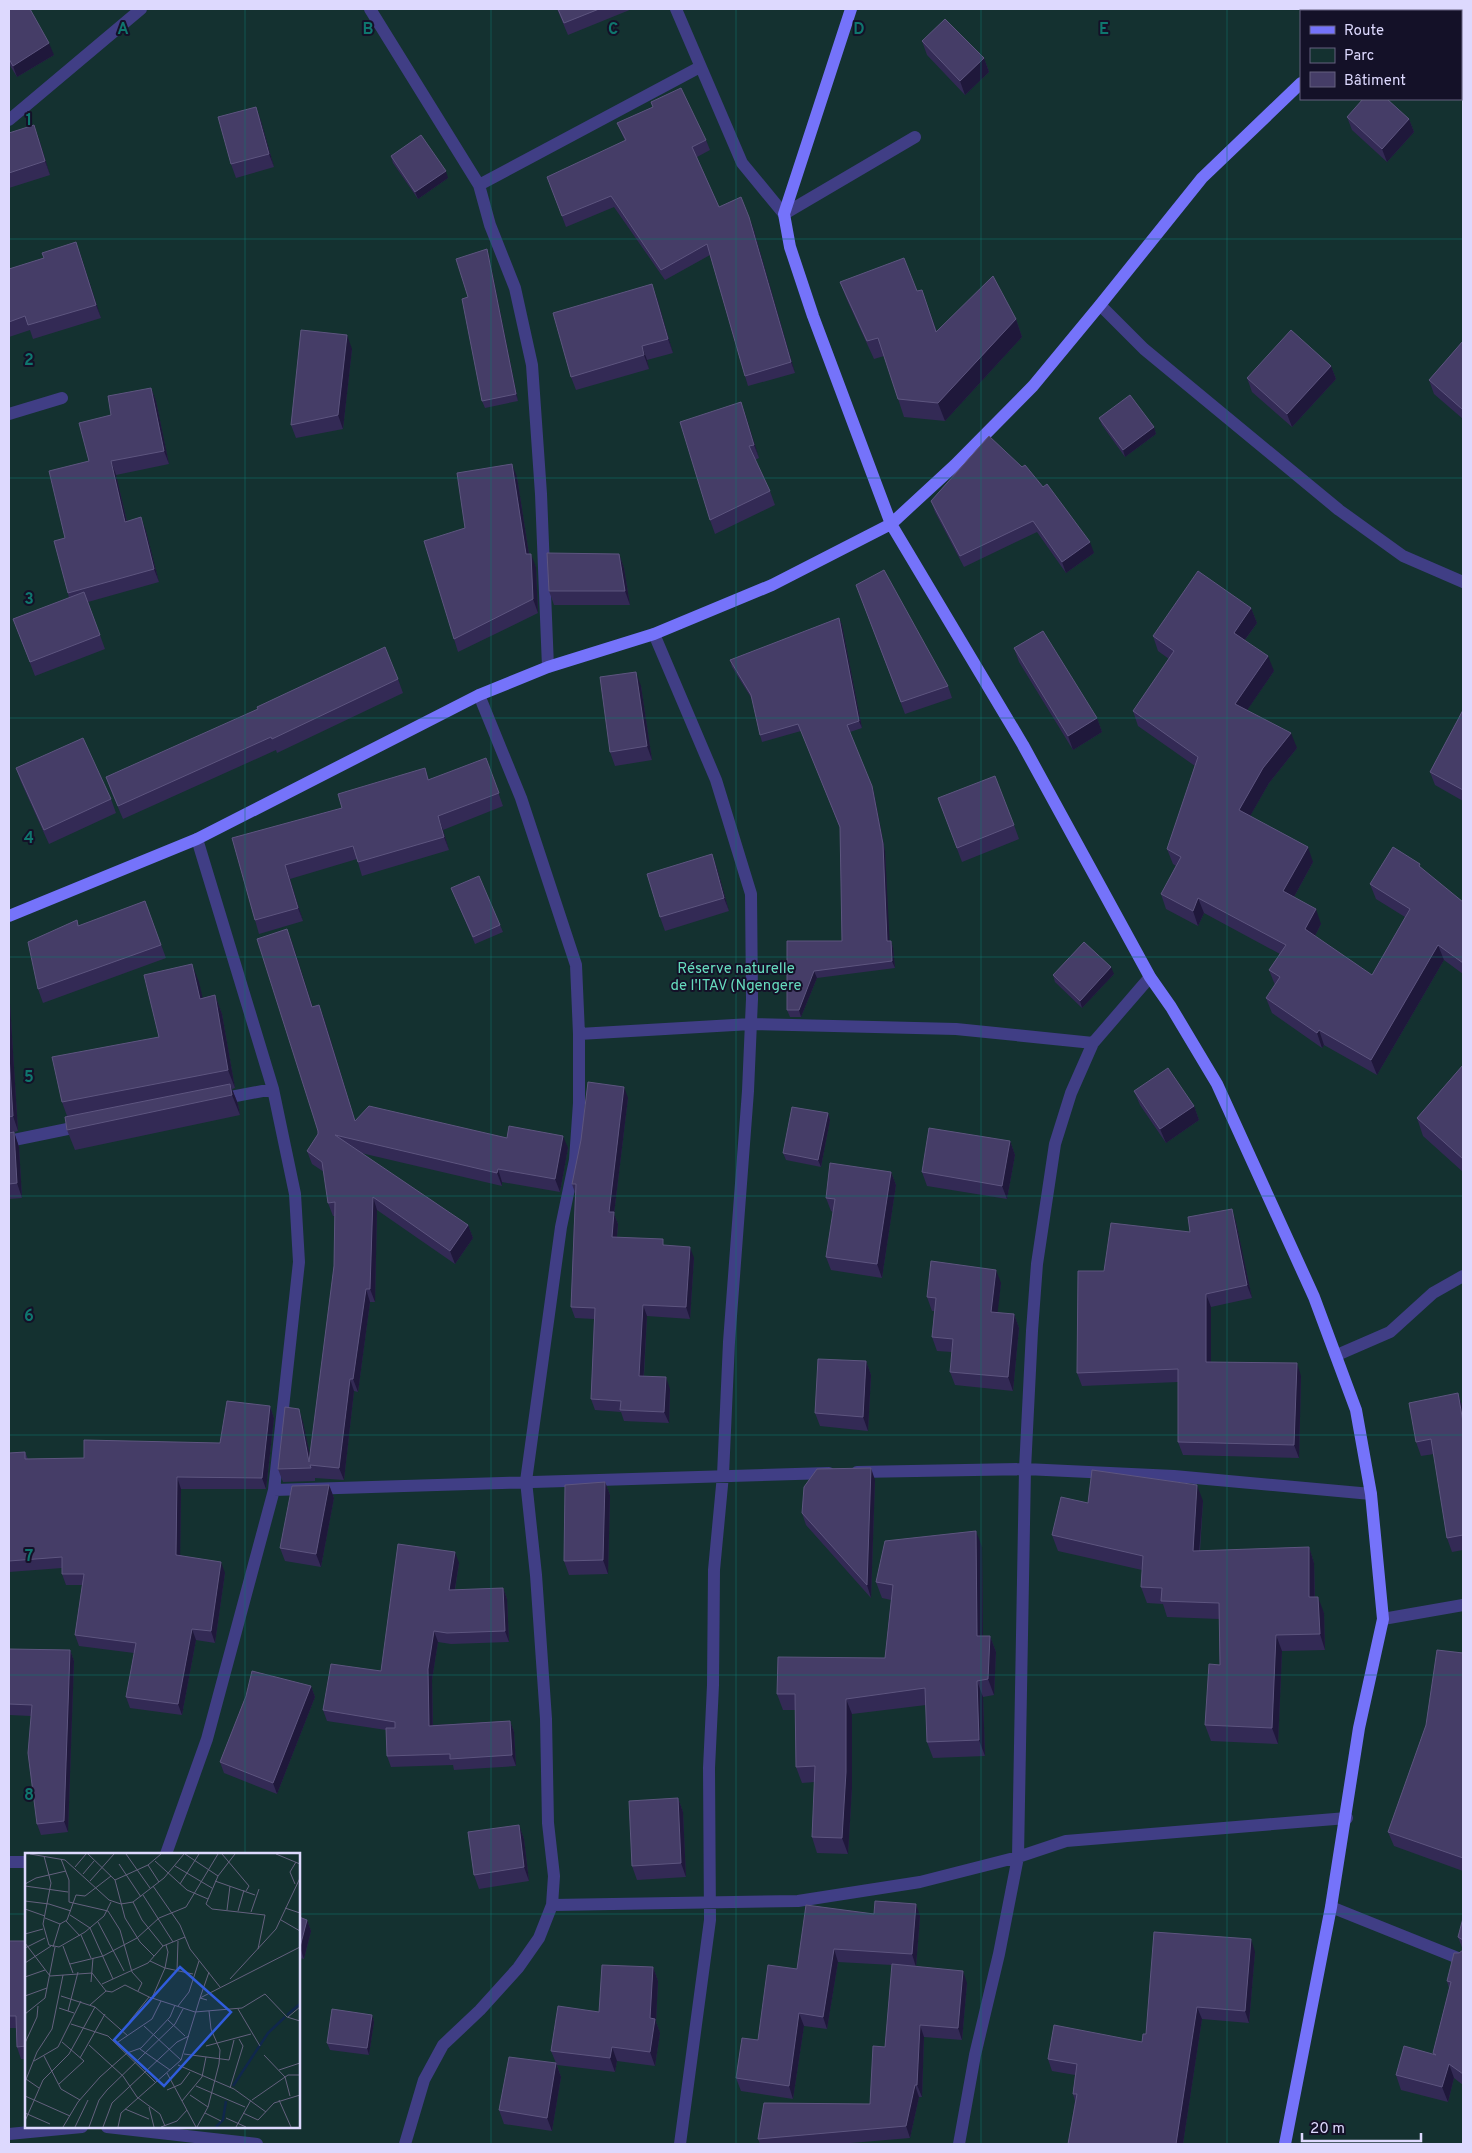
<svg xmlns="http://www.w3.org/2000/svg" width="1472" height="2153" viewBox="0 0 1472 2153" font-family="Overpass,sans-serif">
	<rect width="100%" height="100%" fill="#141128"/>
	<!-- green -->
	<path fill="#143130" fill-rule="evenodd" d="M9 9H1463V2144H9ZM1301 11H1461V99H1301ZM26 1854H299V2127H26Z"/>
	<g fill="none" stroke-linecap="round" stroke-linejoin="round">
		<!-- street -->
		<path stroke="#403e85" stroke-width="12" d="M370 9 479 185 490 225 515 288 532 365 541 494 548 667
			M676 9 742 163 784 214 915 137
			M9 120 141 9
			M479 185 700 67
			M1100 305 1144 349 1339 510 1403 556 1463 582
			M9 414 62 398
			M654 634 716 780 751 894 752 999 748 1091 729 1342 723 1475 714 1570 713 1685 709 1768 710 1920 680 2144
			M579 1034 751 1024 956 1029 1093 1043
			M220 1099 273 1089
			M9 1141 82 1126
			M1337 1355 1390 1332 1433 1293 1463 1276
			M857 1472 1025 1469 1174 1476 1371 1494
			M274 1490 829 1473
			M1383 1619 1463 1605
			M166 1854 207 1739 274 1490 299 1262 295 1194 273 1089 197 839
			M9 1862H26
			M552 1905 798 1901 920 1882 1018 1857 1066 1841 1347 1818
			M1331 1907 1463 1960
			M107 2127 257 2144
			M9 2134 82 2127
			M405 2144 424 2080 443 2045 480 2010 518 1968 539 1938 552 1905 554 1876 548 1823 546 1719 536 1575 526 1481 561 1227 575 1160 579 1103V1034L576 965 521 798 479 695
			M959 2144 975 2055 999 1954 1018 1857 1025 1469 1032 1331 1037 1264 1055 1144 1071 1093 1093 1043 1150 977"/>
		<!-- secondary -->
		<path stroke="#7573fa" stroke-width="12" d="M851 9 784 214 790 247 813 316 891 524 1023 745 1150 977 1171 1007 1217 1084 1314 1297 1356 1410 1371 1494 1383 1619 1359 1728 1331 1907 1285 2144
			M1378 11 1381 9
			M9 916 197 839 479 695 548 667 654 634 772 585 891 524 955 465 1033 386 1100 305 1202 178 1301 83"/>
	</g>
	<!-- wall -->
	<path fill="#332a55" d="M9 9 54 55 17 77 9 64Z
		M557 9H632L568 35Z
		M922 41 984 58 989 72 965 95 927 55Z
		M651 102 706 140 710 150 697 157 719 207 753 227 795 373 748 386 745 376 710 255 665 280 614 207 566 227 547 177 625 141 617 123 653 107Z
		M256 107 261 121 274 167 236 178 231 164Z
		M1347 117 1409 119 1414 132 1387 162 1352 130Z
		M9 133 39 139 50 175 9 188Z
		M391 156 448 178 418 199 393 163Z
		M76 242 101 318 33 339 30 330 9 337V269L44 258Z
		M487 249 489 256 518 401 485 408 482 401 468 297Z
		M840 282 917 291 922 290 937 332 1016 319 1022 337 945 421 904 417 884 356 874 359 847 300Z
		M657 298 673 353 647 360 649 369 576 390 571 377Z
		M1463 341V419L1434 394 1429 380Z
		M352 349 343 429 296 438 291 425Z
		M1331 366 1336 379 1292 427 1252 392 1247 378Z
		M151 388 156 401 169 464 116 475 127 521 146 531 159 582 88 602 105 649 35 676 13 619 69 598 68 593 65 538 89 461 111 415Z
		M741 402 759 458 755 460 770 491 775 505 715 534 710 520Z
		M1099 418 1154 427 1156 434 1125 457 1102 425Z
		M989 436 1094 553 1066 573 1037 532 964 567 935 512 931 501Z
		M517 477 529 554 536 567 538 613 458 652 454 639 465 528Z
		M619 554 624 568 630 605H554L549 591Z
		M856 585 948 686 952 698 905 714Z
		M1251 608 1257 623 1245 640 1274 671 1247 710 1297 748 1269 783 1250 816 1313 862 1294 897 1321 924 1315 936 1372 975 1405 917 1376 899 1370 884 1422 869 1463 902V974L1444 960 1377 1075 1324 1045 1322 1048 1272 1013 1266 998 1275 985 1269 970 1280 954 1204 913 1198 926 1166 909 1161 894 1176 866 1173 864 1167 849 1195 766 1138 726 1133 711 1169 659 1158 651 1153 636Z
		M839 618 842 625 862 728 850 732 874 793 885 851 889 941H891L893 948 895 968 817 978 801 1017H790L787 1010V941H842L840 828 801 731 762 742 760 735 752 699 732 667 730 660Z
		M1014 648 1097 718 1102 732 1073 750 1019 662Z
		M398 679 403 693 277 753 276 750 123 819 111 791 106 777Z
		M641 686 652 760 615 766 610 752Z
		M1463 710V801L1435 785 1430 772Z
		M486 758 503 806 443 830 449 850 362 876 357 859 290 879 303 921 259 934 255 920 232 838 342 808 425 768 429 780Z
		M16 768 111 799 116 813 49 844 21 782Z
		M938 798 1014 825 1019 839 962 862Z
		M712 854 717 868 729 911 665 931 660 917Z
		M451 888 500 925 503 932 475 944Z
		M145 901 166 958 43 1003 38 989 77 920 79 926Z
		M292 942 312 1007 324 1018 355 1121 507 1138 568 1148 560 1192 502 1182V1186L361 1153 468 1225 473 1238 455 1264 377 1210 375 1302H370L358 1392 354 1391 344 1480 315 1478V1481L283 1482 278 1469 303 1422 310 1456 334 1266 335 1216H333L328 1203 324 1172 312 1164 307 1151 318 1134Z
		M1114 974 1082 1008 1055 982 1053 975Z
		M199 982 202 998 215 995 222 1014 235 1088 232 1089 238 1104 240 1115 75 1150 67 1130V1116L62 1102 159 1037Z
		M9 988 18 1131 11 1133 14 1132 19 1147 22 1198 9 1199Z
		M1463 1065V1172L1423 1136 1417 1118Z
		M1134 1091 1194 1106 1199 1120 1166 1143 1140 1105Z
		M628 1098 614 1214 618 1224 617 1237 666 1246 694 1258 690 1319 647 1316 644 1376 670 1389 669 1423 624 1421 621 1412 595 1410 591 1399 594 1319 575 1318 571 1307 575 1193 572 1184Z
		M828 1113 830 1120 821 1167 786 1160 783 1153Z
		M1010 1141 1015 1155 1007 1199 927 1186 922 1172Z
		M891 1172 896 1185 882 1278 831 1270 826 1257 833 1212 831 1211 826 1198Z
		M1236 1222 1252 1298 1211 1307V1362L1301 1376 1299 1458 1183 1455 1178 1442V1382L1082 1386 1077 1373 1104 1271 1190 1232Z
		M1001 1283 997 1313 1014 1314 1019 1328 1013 1391 955 1385 950 1372 952 1352 937 1351 932 1337 934 1311H932L927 1297Z
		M866 1361 871 1375 868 1431 820 1426 815 1413Z
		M1458 1393 1463 1408V1550L1452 1552 1447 1538 1434 1454 1421 1456 1416 1442Z
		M270 1406 274 1418 266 1489H181L180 1555 225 1573 215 1643 196 1640 182 1715 130 1708 126 1697 134 1653 79 1646 75 1635 82 1585H66L62 1574V1568L9 1572V1453L25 1452 28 1459 84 1458 220 1443Z
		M875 1480 871 1598 806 1525 802 1513Z
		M605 1482 610 1495 608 1574 569 1575 564 1561Z
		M329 1485 334 1498 321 1567 285 1561 280 1548Z
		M1203 1501 1200 1551 1309 1547 1314 1563 1315 1597 1324 1613 1325 1650 1282 1651 1278 1744 1211 1741 1205 1725 1220 1665 1219 1619 1167 1617 1163 1604 1147 1603 1141 1587 1142 1570 1058 1551 1052 1535 1088 1503Z
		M982 1547 983 1636H990L996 1652 994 1695 983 1697 985 1756 933 1758 927 1742 926 1705 852 1714V1788L848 1854 817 1853 812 1837 815 1782 802 1783 796 1767 795 1710H783L777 1694 885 1658 891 1600 882 1598 876 1582Z
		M459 1563 455 1590 503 1588 507 1599 509 1642 451 1644 438 1642 432 1680 433 1725 510 1721 514 1732 516 1766 454 1770 453 1765 391 1767 387 1756 386 1730 327 1721 323 1710 381 1671Z
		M9 1649 70 1650 74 1661 68 1832 41 1835 37 1824 31 1716 9 1715Z
		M1463 1653V1871L1394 1846 1388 1832Z
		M311 1686 315 1697 277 1794 224 1773 220 1762 246 1696Z
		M678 1798 683 1812 686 1877 637 1880 632 1866Z
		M519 1825 524 1839 529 1881 479 1889 474 1875Z
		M874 1914 920 1916 916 1967 967 1983 962 2040 924 2037 922 2097H919L910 2138 839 2144H760L758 2139 870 2104 885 2047 892 1965 838 1962 827 2029 804 2026 793 2099 741 2091 736 2078 797 1969Z
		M299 1917 307 1920 311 1931 304 1959 299 1958Z
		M1463 1918V2085L1454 2078 1448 2102 1401 2090 1396 2075 1434 2054 1433 2053 1449 1988 1447 1981 1459 1953 1463 1950 1458 1937Z
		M9 1941H26V2059H21L17 2047 16 2028H9Z
		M1255 1952 1249 2023 1202 2019 1183 2144H1068L1075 2101 1073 2094 1075 2075 1052 2071 1048 2059 1142 2042 1146 2034Z
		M653 1967 658 1981 656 2022 660 2033 655 2066 617 2061 615 2072 557 2065 561 2077 552 2131 504 2124 499 2110 556 2063 551 2051Z
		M372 2015 374 2022 369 2055 330 2050 327 2043Z"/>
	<!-- shaded-wall -->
	<path fill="#1f183b" d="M49 43 54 55 17 77 13 66Z
		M984 58 989 72 965 95 960 81Z
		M256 107 261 121 274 167 269 154Z
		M1409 119 1414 132 1387 162 1382 149Z
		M34 125 39 139 50 175 45 161Z
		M446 171 448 178 418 199 415 192Z
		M749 217 753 227 795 373 791 362Z
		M76 242 81 256 101 318 96 305Z
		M487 249 489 256 518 401 516 394Z
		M652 284 657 298 673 353 668 339Z
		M1016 319 1022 337 945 421 938 403Z
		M347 335 352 349 343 429 338 415Z
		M642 346 647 360 649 369 644 355Z
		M1331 366 1336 379 1292 427 1287 414Z
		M151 388 156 401 169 464 164 451Z
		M741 402 746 416 759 458 754 445Z
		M1154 427 1156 434 1125 457 1123 450Z
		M111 461 116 475 130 535 125 522Z
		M512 464 517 477 531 567 526 554Z
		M141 517 146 531 159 582 154 569Z
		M1090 542 1094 553 1066 573 1062 562Z
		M531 554 536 567 538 613 533 599Z
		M619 554 624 568 630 605 625 591Z
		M1251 608 1257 623 1239 648 1234 633Z
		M839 618 842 625 862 728 859 721Z
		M1268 656 1274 671 1241 719 1235 704Z
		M636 672 641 686 652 760 647 746Z
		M1097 718 1102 732 1073 750 1068 736Z
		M1291 733 1297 748 1269 783 1245 825 1239 810 1263 768Z
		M872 786 874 793 885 851 890 948 887 941Z
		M438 816 443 830 449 850 444 837Z
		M1308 847 1313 862 1289 906 1283 891Z
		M712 854 717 868 729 911 724 898Z
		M285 865 290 879 303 921 298 908Z
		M1198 898 1204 913 1198 926 1193 911Z
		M1316 909 1321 924 1311 944 1305 929Z
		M287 929 292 942 317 1020 312 1007Z
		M891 941 893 948 895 968 892 961Z
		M1438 945 1444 960 1377 1075 1371 1060Z
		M192 964 199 982 207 1017 200 999Z
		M1111 967 1114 974 1082 1008 1080 1001Z
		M814 971 817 978 801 1017 799 1010Z
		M9 988 18 1131 13 1116 9 1056Z
		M215 995 222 1014 235 1088 228 1070Z
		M319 1005 324 1018 359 1134 355 1121Z
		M1319 1030 1324 1045 1322 1048 1317 1033Z
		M230 1084 238 1104 240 1115 232 1095Z
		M624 1087 628 1098 614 1214 618 1224 616 1248 612 1237 609 1212Z
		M1194 1106 1199 1120 1166 1143 1160 1129Z
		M828 1113 830 1120 821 1167 818 1160Z
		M14 1132 19 1147 22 1198 17 1183Z
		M563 1136 568 1148 560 1192 555 1179Z
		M1010 1141 1015 1155 1007 1199 1002 1186Z
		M498 1169 502 1182V1186L497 1173Z
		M891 1172 896 1185 882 1278 877 1264Z
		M373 1197 377 1210 375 1302 370 1289Z
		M1232 1209 1236 1222 1252 1298 1247 1285Z
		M468 1225 473 1238 455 1264 450 1251Z
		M690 1247 694 1258 690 1319 686 1307Z
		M996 1270 1001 1283 996 1326 991 1312Z
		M366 1289 370 1302 358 1392 353 1379Z
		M1206 1294 1211 1307V1374L1206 1362Z
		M643 1305 647 1316 643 1387 639 1376Z
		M1014 1314 1019 1328 1013 1391 1008 1377Z
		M866 1361 871 1375 868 1431 863 1417Z
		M1297 1363 1301 1376 1299 1458 1294 1445Z
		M666 1377 670 1389 669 1423 664 1412Z
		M350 1379 354 1391 344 1480 339 1468Z
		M1458 1393 1463 1408V1422Z
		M270 1406 274 1418 266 1489 262 1478Z
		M299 1409 303 1422 312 1465 309 1462Z
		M871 1468 875 1480 871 1598 867 1585Z
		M177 1477 181 1489 180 1566 176 1555Z
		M605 1482 610 1495 608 1574 603 1560Z
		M329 1485 334 1498 321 1567 316 1554Z
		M1197 1485 1203 1501 1198 1567 1193 1551Z
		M976 1531 982 1547 983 1651 977 1636Z
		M1309 1547 1314 1563 1315 1613 1309 1597Z
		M455 1552 459 1563 453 1601 449 1590Z
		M221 1562 225 1573 215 1643 211 1631Z
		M503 1588 507 1599 509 1642 505 1631Z
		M1318 1597 1324 1613 1325 1650 1320 1634Z
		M192 1629 196 1640 182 1715 178 1704Z
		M434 1631 438 1642 432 1680 433 1737 429 1726 428 1669Z
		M1276 1635 1282 1651 1278 1744 1272 1728Z
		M990 1636 996 1652 994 1695 988 1679Z
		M70 1650 74 1661 68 1832 64 1821Z
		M977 1681 983 1697 985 1756 979 1740Z
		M311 1686 315 1697 277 1794 273 1783Z
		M846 1699 852 1714V1788L848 1854 842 1838Z
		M510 1721 514 1732 516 1766 512 1755Z
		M678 1798 683 1812 686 1877 681 1863Z
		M519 1825 524 1839 529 1881 524 1867Z
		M916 1904 920 1916 916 1967 912 1954Z
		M307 1920 311 1931 304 1959 300 1947Z
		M1251 1939 1255 1952 1249 2023 1245 2011Z
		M834 1949 838 1962 827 2029 823 2017Z
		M653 1967 658 1981 656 2022 660 2033 655 2066 650 2052V2018Z
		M963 1971 967 1983 962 2040 958 2028Z
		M1197 2007 1202 2019 1183 2144H1176Z
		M799 2013 804 2026 793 2099 789 2086Z
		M372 2015 374 2022 369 2055 367 2048Z
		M920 2025 924 2037 922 2097 917 2085Z
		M612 2047 617 2061 615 2072 610 2058Z
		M556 2063 561 2077 552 2131 547 2118Z
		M1449 2064 1454 2078 1448 2102 1442 2087Z
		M915 2085 919 2097 910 2138 906 2126Z"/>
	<!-- building -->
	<path fill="#453d67" stroke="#5d557f" d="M9 9H30L49 43 13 66 9 59Z
		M558 9H599L564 23Z
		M945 19 984 58 960 81 922 41Z
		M681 88 706 140 692 147 719 207 741 197 749 217 791 362 745 376 707 244 661 270 611 196 562 216 547 177 626 140 617 123 653 107 651 102Z
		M1363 99H1387L1409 119 1382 149 1347 117Z
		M256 107 269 154 231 164 218 117Z
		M34 125 45 161 9 173V133Z
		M421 135 446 171 415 192 391 156Z
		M76 242 96 305 28 325 25 316 9 322V269L44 258 42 253Z
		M487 249 516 394 482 401 462 299 468 297 456 259Z
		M904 258 917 291 922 290 936 332 993 276 1016 319 938 403 898 399 878 338 867 341 840 282Z
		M652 284 668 339 642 346 644 355 571 377 553 313Z
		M301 330 347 335 338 415 291 425Z
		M1291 330 1331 366 1287 414 1247 378Z
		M1463 341V408L1462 409 1429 380Z
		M151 388 164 451 111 461 125 522 141 517 154 569 68 593 54 541 65 538 49 471 89 461 79 423 111 415 108 396Z
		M1130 395 1154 427 1123 450 1099 418Z
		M741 402 754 445 749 446 770 491 710 520 680 422Z
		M989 436 1022 467 1025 465 1043 487 1047 484 1090 542 1062 562 1033 521 960 556 931 501Z
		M512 464 526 554H531L533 599 454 639 424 541 465 528 457 473Z
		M547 553 619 554 625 591H549Z
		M884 570 948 686 901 702 856 585Z
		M1198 571 1251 608 1234 633 1268 656 1235 704 1291 733 1263 768 1239 810 1308 847 1283 891 1316 909 1305 929 1372 975 1410 909 1370 884 1393 847 1420 864 1419 866 1463 902V963L1438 945 1371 1060 1319 1030 1317 1033 1266 998 1280 977 1269 970 1286 945 1198 898 1193 911 1161 894 1181 857 1167 849 1198 757 1133 711 1174 651 1153 636Z
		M84 592 100 635 30 662 13 619Z
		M839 618 859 721 847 725 872 786 883 844 887 941H891L892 961 814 971 799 1010H787V941H842L840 827 798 724 760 735 751 695 730 660Z
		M1043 631 1097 718 1068 736 1014 648Z
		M385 647 398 679 272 739 271 737 118 806 106 777 258 709 257 707Z
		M636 672 647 746 610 752 600 677Z
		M1463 710V790L1430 772Z
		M83 738 111 799 44 830 16 768Z
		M486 758 499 793 438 816 444 837 358 862 353 846 285 865 298 908 255 920 232 838 342 808 338 794 425 768 428 780Z
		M995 776 1014 825 957 848 938 798Z
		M712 854 724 898 660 917 647 874Z
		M479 876 500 925 473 937 451 888Z
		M145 901 161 945 38 989 28 942 77 920 78 926Z
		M287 929 312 1007 319 1005 355 1121 369 1106 507 1138 509 1126 563 1136 555 1179 498 1169 497 1173 335 1135 468 1225 450 1251 373 1197 370 1289H366L353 1379H350L339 1468 310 1465 311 1468 278 1469 285 1407 299 1409 309 1462 334 1266 335 1202 328 1203 322 1162 307 1151 318 1134V1131L257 939Z
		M1084 942 1111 967 1080 1001 1053 975Z
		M192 964 200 999 215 995 228 1070 62 1102 52 1057 159 1037 144 975Z
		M9 1056 13 1116 9 1117Z
		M1463 1065V1159L1417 1118Z
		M1168 1068 1194 1106 1160 1129 1134 1091Z
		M588 1082 624 1087 609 1212H614L612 1237 663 1239V1245L690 1247 686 1307 643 1305 639 1376 666 1377 664 1412 620 1410 621 1401 591 1399 595 1308 571 1307 576 1184H572L581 1140Z
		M230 1084 232 1095 67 1130 65 1117Z
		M792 1107 828 1113 818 1160 783 1153Z
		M929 1128 1010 1141 1002 1186 922 1172Z
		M14 1132 17 1183 9 1184V1133Z
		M830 1163 891 1172 877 1264 826 1257 835 1199 826 1198Z
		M1232 1209 1247 1285 1206 1294V1362L1297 1363 1294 1445 1178 1442V1369L1077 1373 1078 1271H1104L1111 1223 1190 1232 1188 1217Z
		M931 1261 996 1270 991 1312 1014 1314 1008 1377 950 1372 953 1339 932 1337 936 1298 927 1297Z
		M818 1359 866 1361 863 1417 815 1413Z
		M1458 1393 1463 1422V1535L1447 1538 1431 1439 1416 1442 1409 1403Z
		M227 1401 270 1406 262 1478 177 1477 176 1555 221 1562 211 1631 192 1629 178 1704 126 1697 136 1643 75 1635 84 1574H62V1557L9 1561V1453L25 1452V1459L84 1458V1440L220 1443Z
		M871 1468 867 1585 802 1513 804 1487 817 1469Z
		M1092 1470 1197 1485 1193 1551 1309 1547V1597H1318L1320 1634 1276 1635 1272 1728 1205 1725 1209 1664 1220 1665 1219 1603 1161 1601 1162 1588 1141 1587 1143 1556 1052 1535 1061 1497 1088 1503Z
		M605 1482 603 1560 564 1561 565 1485Z
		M329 1485 316 1554 280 1548 292 1486Z
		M976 1531 977 1636H990L988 1679 977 1681 979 1740 927 1742 925 1688 846 1699V1772L842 1838 812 1837 815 1766 796 1767 795 1694H777L778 1657 885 1658 893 1585 876 1582 885 1541Z
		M398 1544 455 1552 449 1590 503 1588 505 1631 447 1633 434 1631 428 1669 429 1726 510 1721 512 1755 450 1759V1754L387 1756 386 1728H395V1722L323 1710 331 1664 381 1671Z
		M9 1649 70 1650 64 1821 37 1824 28 1753 32 1705 9 1704Z
		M1437 1650 1463 1653V1858L1388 1832 1426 1725Z
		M252 1671 311 1686 273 1783 220 1762 246 1696Z
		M678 1798 681 1863 632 1866 629 1801Z
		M519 1825 524 1867 474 1875 468 1832Z
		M875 1901 916 1904 912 1954 834 1949 823 2017 799 2013 789 2086 736 2078 742 2038 758 2040 768 1965 797 1969 806 1905 874 1914Z
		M299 1917 307 1920 300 1947H299Z
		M1463 1918V1940L1458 1937Z
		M1154 1932 1251 1939 1245 2011 1197 2007 1176 2144H1068L1077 2094H1073L1077 2064 1048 2059 1054 2025 1142 2042 1143 2034H1146Z
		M9 1941H26V2046L17 2047 16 2016H9Z
		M1463 1950V2074L1449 2064 1442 2087 1396 2075 1404 2046 1436 2055 1433 2053 1451 1982 1447 1981 1454 1953H1459Z
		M892 1964 963 1971 958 2028 920 2025 917 2085H915L906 2126 758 2139 764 2103 870 2104 873 2046 885 2047Z
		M602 1965 653 1967 650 2018 655 2019 650 2052 612 2047 610 2058 551 2051 558 2006 599 2012Z
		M332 2009 372 2015 367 2048 327 2043Z
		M509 2057 556 2063 547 2118 499 2110Z"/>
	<!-- grid -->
	<path fill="none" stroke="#0f766e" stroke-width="1" stroke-opacity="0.55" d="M245 9V1854M491 9V2144M736 9V2144M981 9V2144M1227 9V2144M9 239H1463M9 478H1463M9 718H1463M9 957H1463M9 1196H1463M9 1435H1463M9 1675H1463M9 1914H26M299 1914H1463M245 2127V2144"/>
	<g text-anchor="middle" stroke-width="4" stroke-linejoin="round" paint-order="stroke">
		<!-- park labels -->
		<g font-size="15" fill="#66dcbe" stroke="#141128">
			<text x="736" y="973">Réserve naturelle<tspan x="736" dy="17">de l'ITAV (Ngengere</tspan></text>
		</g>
	</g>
	<!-- overview -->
	<g transform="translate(25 1853)">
		<rect width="275" height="275" fill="#141128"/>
		<path d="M0 1H275V274H0Z" fill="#143130"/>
		<path fill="none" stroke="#10274c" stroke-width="2.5" d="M262 162 275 151M208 233 243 180 260 164M191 274 198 267 201 248"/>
		<path fill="none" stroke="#64617e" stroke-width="1" d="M5 1 40 7 84 47 96 51 108 49 139 25 159 1M63 1 90 27 100 65 115 89 129 103M101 1 125 35M160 1 193 23M197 1 224 33 221 38M210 1 193 23 181 51 187 56 240 62 233 96M251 1 275 11M19 3 26 30 18 71 24 92 34 94 60 79 79 63 86 49M36 6 44 27V49L83 58 95 77 107 119 117 130 113 138M130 8 162 37 183 46M94 11 116 44M123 12 134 29M150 13 187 35M50 14 61 1M58 21 69 8M90 27 123 12 136 1M65 28 89 1M190 28 230 42M0 31 11 25 41 18M155 31 174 1M270 31 265 19 271 9M0 33 43 39M128 33 155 72 165 96 195 134M118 42 148 89M0 48 24 51 46 58M108 49 117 67 138 93M260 55 275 60M0 56 20 63M202 57 205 33M213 58 219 37M226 59 234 36M45 62 65 75 88 126M20 65 35 71M256 67 275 78M41 68 55 83M73 69 99 118M35 71 42 67 51 42 60 43 86 23M0 81 18 76M56 82 66 105M0 90 25 123 67 120 81 138M38 93 48 120M28 94 35 71M0 95 20 85M125 108 140 115 168 121M0 110 26 93M45 111 78 103 112 85 134 65 161 54 193 1M152 118 153 88M0 124 20 117M205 126 251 76 275 25M66 129 68 105M77 131 123 110 138 93 160 84M0 143 22 135M36 143 70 154 103 183M127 145 140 115 143 99 141 92M182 147 175 145 176 142 184 119M65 152 81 138 87 139 100 132 124 144 170 159 217 155 240 141 262 164 275 168M153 153 164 139 174 108M34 155 49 160M213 156 235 193M43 158 53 119M0 161 20 145 30 94M263 164 275 154M143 167 160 183M104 169 124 144M46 171 83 183 130 229M119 173 156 207M93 189 127 166 136 148M0 190 12 164 13 153M64 192 98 223 112 244 135 261 140 273M181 193 226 181M115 196 145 217M159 201 204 207 209 187M239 202 260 224 265 243M19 203 36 236 55 247M55 205 80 161M9 208 33 194 56 148M153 212 209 236 241 259M254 217 275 210M142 220 171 274M1 226 14 235M0 229 12 199 27 176 38 122M34 231 59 208 37 189M171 233 220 254M205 235 218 193 214 186M142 237 156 231 165 219M165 242 183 254M0 243 45 263M227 247 263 222H275M254 247 266 274M157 248 177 224 181 204M124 254 129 274M100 256 124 266M0 260 25 271M180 260 196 268M218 260 233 267 249 250 275 242M201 265 221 274M0 268 18 227 44 201 70 154M38 274 53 249 75 224 102 200 116 195 145 164 150 152M50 274 63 247M64 274 74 247 82 237 150 171 158 156M78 274 87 250 152 189 164 183M93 274 96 260 156 207 175 145 275 94M136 274 152 268 162 257M172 274 183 254 194 211 195 197 186 176 184 158M211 274 226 247"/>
		<path fill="#305cdc" fill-opacity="0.15" stroke="#305cdc" stroke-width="2.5" d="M155 114 206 159 139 233 89 187Z"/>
		<rect width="275" height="275" fill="none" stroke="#ddd9fe" stroke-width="2.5"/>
	</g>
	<g font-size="16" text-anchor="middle" font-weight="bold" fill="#0f766e" stroke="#141128" stroke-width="4" stroke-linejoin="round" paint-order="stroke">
		<text x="123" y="34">A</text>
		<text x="368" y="34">B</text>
		<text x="613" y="34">C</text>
		<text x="859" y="34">D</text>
		<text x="1104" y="34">E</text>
		<text x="29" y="125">1</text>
		<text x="29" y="365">2</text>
		<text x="29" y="604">3</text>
		<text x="29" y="843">4</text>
		<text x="29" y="1082">5</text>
		<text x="29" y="1321">6</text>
		<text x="29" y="1561">7</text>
		<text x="29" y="1800">8</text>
	</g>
	<!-- border -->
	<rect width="1472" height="2153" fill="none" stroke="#ddd9fe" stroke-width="20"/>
	<!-- legend -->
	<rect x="1300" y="10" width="162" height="90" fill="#141128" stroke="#64617e"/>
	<rect x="1310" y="26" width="25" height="8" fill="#7573fa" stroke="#64617e"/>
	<text x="1344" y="35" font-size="15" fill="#ddd9fe">Route</text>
	<rect x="1310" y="48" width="25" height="15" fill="#143130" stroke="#64617e"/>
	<text x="1344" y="60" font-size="15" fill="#ddd9fe">Parc</text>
	<rect x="1310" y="72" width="25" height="15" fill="#453d67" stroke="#64617e"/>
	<text x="1344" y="85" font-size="15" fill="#ddd9fe">Bâtiment</text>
	<!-- scale -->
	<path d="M1302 2133v8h119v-8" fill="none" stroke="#ddd9fe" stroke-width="2.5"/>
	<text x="1310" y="2133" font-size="15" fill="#ddd9fe" stroke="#141128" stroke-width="4" paint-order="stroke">20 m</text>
</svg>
